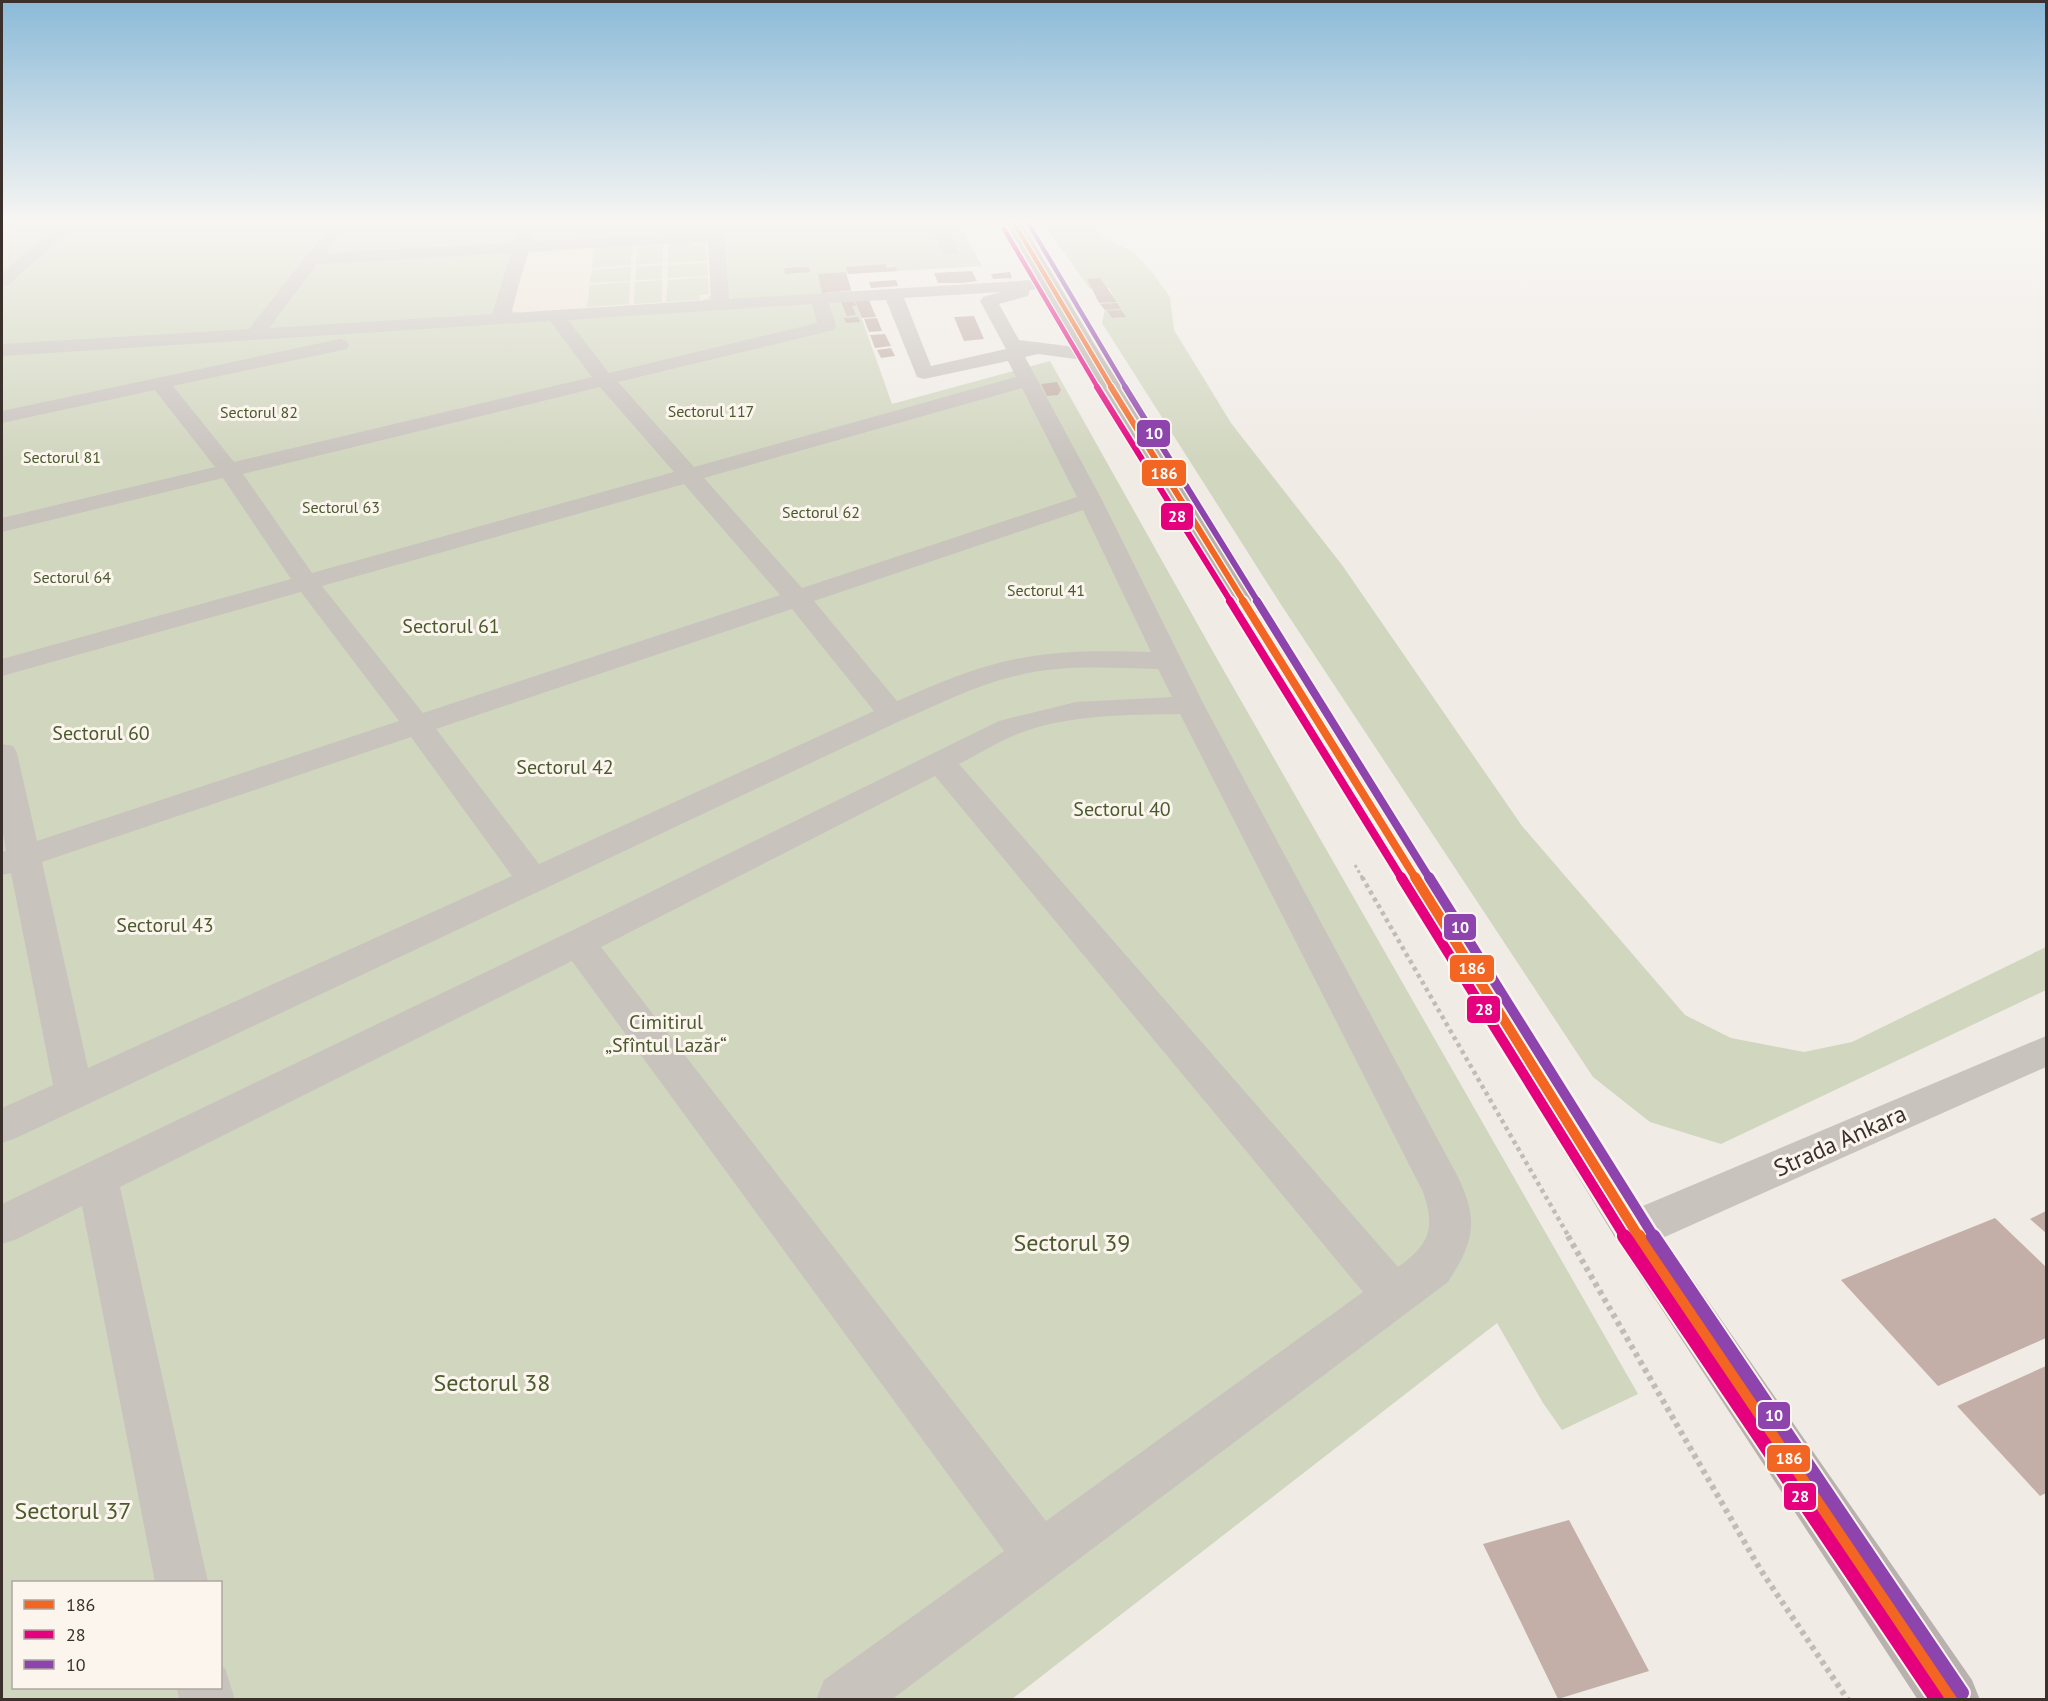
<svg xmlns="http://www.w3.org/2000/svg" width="2048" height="1701" viewBox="0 0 2048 1701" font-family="'PT Sans',sans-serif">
	<rect width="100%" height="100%" fill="#f0ebe5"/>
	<!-- green -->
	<path fill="#d1d6bf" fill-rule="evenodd" d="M2 223H958L982 266 846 274 892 404 1050 361 1216 657 1638 1394 1562 1430 1543 1403 1497 1323 1012 1699 2 1700ZM14 1582H220V1688H14Z
		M1043 223H1090L1102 237 1133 252 1153 273 1170 297 1174 330 1231 423 1342 565 1522 826 1685 1015 1731 1038 1804 1052 1852 1042 2046 947V990L1721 1144 1650 1122 1593 1077 1280 603 1102 323 1105 310 1100 303 1117 302 1109 288 1090 289Z"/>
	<!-- plaza -->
	<path fill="#eee3d5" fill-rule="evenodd" d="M685 240 709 244 714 293 701 302 520 313 512 311 527 252 532 249ZM692 241 693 245H705L707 261 668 263V243ZM663 243 662 263 636 265 638 244ZM632 245 631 265 592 268 595 247ZM707 263 708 276 667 278 668 265ZM662 265V279L635 280 636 267ZM631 267 630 281 590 283 592 270ZM708 277 709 294 699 295 700 300 666 302 668 280ZM662 280V302L634 304 635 282ZM630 282 629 304 587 307 590 285Z"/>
	<!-- building -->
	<path fill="#c3afa7" d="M886 264V268L896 267 897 271 848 274 846 267Z
		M809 267 810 272 785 274 784 268Z
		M972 271 977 281 963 283H938L934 273Z
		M846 272 851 290 822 293 818 274Z
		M1010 272 1012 278 993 279 991 274Z
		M1100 278 1117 302 1099 303 1087 279Z
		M896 280 898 286 871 288 869 282Z
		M854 300 856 306H852L856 315 847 316 841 302Z
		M869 300 876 317 862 318 855 301Z
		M1117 303 1121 309 1105 310 1100 304Z
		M1121 310 1126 317 1112 318 1107 311Z
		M974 316 984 339 964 341 954 317Z
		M858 317 860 322 846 323 844 318Z
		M877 318 882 331 869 332 864 319Z
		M885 334 891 346 875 348 870 335Z
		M891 348 895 356 881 358 877 350Z
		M1057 382 1061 390 1058 395 1047 396 1041 384Z
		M2046 1211V1233L2030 1219Z
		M1995 1218 2046 1267V1338L1938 1386 1841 1280Z
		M2046 1366V1493L2040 1496 1957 1406Z
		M1569 1520 1649 1671 1558 1699 1483 1544Z"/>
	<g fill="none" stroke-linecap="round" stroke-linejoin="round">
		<!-- path-far2 -->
		<path stroke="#c2bbb6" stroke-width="3" stroke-dasharray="3 3" stroke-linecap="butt" d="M1355 865 1363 879"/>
		<!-- path-far1 -->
		<path stroke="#c2bbb6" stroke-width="4.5" stroke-dasharray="4 4" stroke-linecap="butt" d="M1362 877 1569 1237"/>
		<!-- path -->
		<path stroke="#c2bbb6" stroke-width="6" stroke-dasharray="4.5 4.5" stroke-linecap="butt" d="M1568 1236 1760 1569 1848 1700"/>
		<!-- minor -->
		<path fill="#c9c3be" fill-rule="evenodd" d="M2 223H23L20 226 2 229Z
			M61 223H78L8 285 2 286V273Z
			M332 223H348L325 253 514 243 520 223H536L531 242 708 232 707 223H723L729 299 1050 279 1056 280 1059 284 1056 288 1030 290 1028 296 999 304 1019 340 1091 349 1098 351 1101 355 1098 359 1091 361 1038 354 1025 357 1102 500 1204 705 1458 1177C1479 1221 1474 1242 1448 1282L891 1700H816L824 1680 1004 1551 572 961 120 1187 208 1582H155L82 1206 17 1239 2 1244V1204L565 934 999 721 1076 702 1172 697 1158 669C1111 668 1061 664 1015 676 976 685 939 704 902 720L16 1138 2 1143V1108L53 1085 11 873 2 875V852L6 851 2 827V744L13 746 17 753 37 841 399 721 301 592 2 676V659L291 579 223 478 2 532V518L215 467 155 390 2 423V411L340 339 347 341 349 345 347 349 173 386 234 462 592 377 550 321 2 356V344L249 329ZM708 241 711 300 511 313 528 252ZM511 253 492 314 269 328 317 264ZM1001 292 983 297 980 301 1006 349 931 366 904 298ZM886 300 917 377 924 379 1008 361 1016 377 694 467 618 382 834 330 836 326 829 303ZM812 304 817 323 609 373 568 320ZM600 387 674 472 312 573 243 474ZM1022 388 1077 497 802 588 704 478ZM684 484 780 595 423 713 322 586ZM1083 510 1151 652C1109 651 1068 650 1027 657 981 664 939 683 897 701L814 601ZM792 609 874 711 539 864 436 729ZM1180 714 1423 1192C1436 1229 1429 1245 1398 1267L959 764C979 754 999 741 1020 733 1070 714 1128 715 1180 714ZM411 737 512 876 88 1068 42 862ZM935 776 1363 1292 1046 1521 601 947Z
			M929 223H945L958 251 956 254H944Z
			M2046 1036V1067L1649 1244 1634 1249 1619 1244 1612 1230 1619 1216Z
			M220 1666 225 1668 235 1700H179L177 1688H220Z"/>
		<!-- major -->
		<path fill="#b8b1ad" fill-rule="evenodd" d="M1006 223H1022L1101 355 1649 1216 1972 1680 1980 1700H1918L1619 1244 1081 355Z"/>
		<!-- bus-1-far4 casing -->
		<g stroke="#fbf5ee" stroke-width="7">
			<path id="bus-1-far4" d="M1014 223 1112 388"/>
		</g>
		<!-- bus-1-far3 casing -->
		<g stroke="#fbf5ee" stroke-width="9">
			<path id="bus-1-far3" d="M1111 387 1244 602"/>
		</g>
		<!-- bus-1-far2 casing -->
		<g stroke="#fbf5ee" stroke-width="12">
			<path id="bus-1-far2" d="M1243 601 1416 879"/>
		</g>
		<!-- bus-1-far1 casing -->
		<g stroke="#fbf5ee" stroke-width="15">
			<path id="bus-1-far1" d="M1415 877 1639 1237"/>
		</g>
		<!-- bus-1 casing -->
		<g stroke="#fbf5ee" stroke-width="18">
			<path id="bus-1" d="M1638 1236 1952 1700"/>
		</g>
		<!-- bus-2-far4 casing -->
		<g stroke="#fbf5ee" stroke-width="7">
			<path id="bus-2-far4" d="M1004 229 1098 388"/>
		</g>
		<!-- bus-2-far3 casing -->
		<g stroke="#fbf5ee" stroke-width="9">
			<path id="bus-2-far3" d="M1097 387 1231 602"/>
		</g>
		<!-- bus-2-far2 casing -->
		<g stroke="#fbf5ee" stroke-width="12">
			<path id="bus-2-far2" d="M1230 601 1402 879"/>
		</g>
		<!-- bus-2-far1 casing -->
		<g stroke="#fbf5ee" stroke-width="15">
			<path id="bus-2-far1" d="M1401 877 1625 1237"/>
		</g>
		<!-- bus-2 casing -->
		<g stroke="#fbf5ee" stroke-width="18">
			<path id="bus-2" d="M1624 1236 1937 1700"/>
		</g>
		<!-- bus-3-far4 casing -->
		<g stroke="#fbf5ee" stroke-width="7">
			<path id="bus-3-far4" d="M1028 223 1126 388"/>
		</g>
		<!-- bus-3-far3 casing -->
		<g stroke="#fbf5ee" stroke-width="9">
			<path id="bus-3-far3" d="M1125 387 1258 602"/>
		</g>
		<!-- bus-3-far2 casing -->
		<g stroke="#fbf5ee" stroke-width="12">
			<path id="bus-3-far2" d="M1257 601 1430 879"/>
		</g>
		<!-- bus-3-far1 casing -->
		<g stroke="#fbf5ee" stroke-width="15">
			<path id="bus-3-far1" d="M1429 877 1654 1237"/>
		</g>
		<!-- bus-3 casing -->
		<g stroke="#fbf5ee" stroke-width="18">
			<path id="bus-3" d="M1653 1236 1962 1693"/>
		</g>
		<!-- bus-1-far4 -->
		<use href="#bus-1-far4" stroke="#f26522" stroke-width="4.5"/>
		<!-- bus-1-far3 -->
		<use href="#bus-1-far3" stroke="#f26522" stroke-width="6"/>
		<!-- bus-1-far2 -->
		<use href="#bus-1-far2" stroke="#f26522" stroke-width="8"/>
		<!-- bus-1-far1 -->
		<use href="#bus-1-far1" stroke="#f26522" stroke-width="10"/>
		<!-- bus-1 -->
		<use href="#bus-1" stroke="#f26522" stroke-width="14"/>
		<!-- bus-2-far4 -->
		<use href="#bus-2-far4" stroke="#e5007d" stroke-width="4.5"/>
		<!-- bus-2-far3 -->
		<use href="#bus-2-far3" stroke="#e5007d" stroke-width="6"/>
		<!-- bus-2-far2 -->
		<use href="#bus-2-far2" stroke="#e5007d" stroke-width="8"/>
		<!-- bus-2-far1 -->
		<use href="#bus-2-far1" stroke="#e5007d" stroke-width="10"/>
		<!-- bus-2 -->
		<use href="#bus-2" stroke="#e5007d" stroke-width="14"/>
		<!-- bus-3-far4 -->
		<use href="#bus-3-far4" stroke="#8e44ad" stroke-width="4.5"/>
		<!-- bus-3-far3 -->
		<use href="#bus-3-far3" stroke="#8e44ad" stroke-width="6"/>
		<!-- bus-3-far2 -->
		<use href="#bus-3-far2" stroke="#8e44ad" stroke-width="8"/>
		<!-- bus-3-far1 -->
		<use href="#bus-3-far1" stroke="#8e44ad" stroke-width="10"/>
		<!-- bus-3 -->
		<use href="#bus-3" stroke="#8e44ad" stroke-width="14"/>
	</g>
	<!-- sky -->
	<linearGradient id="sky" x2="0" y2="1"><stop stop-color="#8bbad8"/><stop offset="0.48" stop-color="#f8f6f3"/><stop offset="1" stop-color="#f8f6f3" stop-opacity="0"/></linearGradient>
	<rect width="2048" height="461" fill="url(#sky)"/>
	<g text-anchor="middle" stroke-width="6" stroke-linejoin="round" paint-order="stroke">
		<!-- far-park labels -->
		<g font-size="16" fill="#4a5a2e" stroke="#fbf5ee">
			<text x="711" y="417">Sectorul 117</text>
			<text x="259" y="418">Sectorul 82</text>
			<text x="62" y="463">Sectorul 81</text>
			<text x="341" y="513">Sectorul 63</text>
			<text x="821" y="518">Sectorul 62</text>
			<text x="72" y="583">Sectorul 64</text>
			<text x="1046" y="596">Sectorul 41</text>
		</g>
		<!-- park labels -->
		<g font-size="20" fill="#4a5a2e" stroke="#fbf5ee">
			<text x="451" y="633">Sectorul 61</text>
			<text x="101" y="740">Sectorul 60</text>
			<text x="565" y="774">Sectorul 42</text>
			<text x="1122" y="816">Sectorul 40</text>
			<text x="165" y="932">Sectorul 43</text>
			<text x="666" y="1029">Cimitirul<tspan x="666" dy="23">„Sfîntul Lazăr“</tspan></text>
		</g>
		<!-- near-street labels -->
		<g font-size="24" fill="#3b302b" stroke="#fbf5ee">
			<text transform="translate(1840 1141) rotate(-24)" y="8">Strada Ankara</text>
		</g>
		<!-- near-park labels -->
		<g font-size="24" fill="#4a5a2e" stroke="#fbf5ee">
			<text x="1072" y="1251">Sectorul 39</text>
			<text x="492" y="1391">Sectorul 38</text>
			<text x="73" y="1519">Sectorul 37</text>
		</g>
	</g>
	<g stroke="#fbf5ee" stroke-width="2">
		<rect x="1136" y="419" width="35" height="29" rx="6" fill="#8e44ad"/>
		<rect x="1141" y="459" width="46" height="28" rx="6" fill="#f26522"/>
		<rect x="1160" y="502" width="34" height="29" rx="6" fill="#e5007d"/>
		<rect x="1443" y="913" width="34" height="28" rx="6" fill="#8e44ad"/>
		<rect x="1449" y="954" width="46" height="29" rx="6" fill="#f26522"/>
		<rect x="1466" y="995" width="35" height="29" rx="6" fill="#e5007d"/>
		<rect x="1757" y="1401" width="34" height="29" rx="6" fill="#8e44ad"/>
		<rect x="1766" y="1444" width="45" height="29" rx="6" fill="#f26522"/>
		<rect x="1783" y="1482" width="34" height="29" rx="6" fill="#e5007d"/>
	</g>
	<g font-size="16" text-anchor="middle" font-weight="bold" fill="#fff">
		<text x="1154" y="439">10</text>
		<text x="1164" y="479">186</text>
		<text x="1177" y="522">28</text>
		<text x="1460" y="933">10</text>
		<text x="1472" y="974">186</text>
		<text x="1484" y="1015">28</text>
		<text x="1774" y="1421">10</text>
		<text x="1789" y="1464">186</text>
		<text x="1800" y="1502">28</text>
	</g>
	<!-- border -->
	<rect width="2048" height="1701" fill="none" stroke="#3b302b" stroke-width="6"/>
	<!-- legend -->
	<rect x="12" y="1581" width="210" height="108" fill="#fbf5ee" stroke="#aea6a0" stroke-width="1.5"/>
	<rect x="24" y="1600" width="30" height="9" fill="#f26522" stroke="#aea6a0" stroke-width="1.5"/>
	<text x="66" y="1611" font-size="18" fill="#3b302b">186</text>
	<rect x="24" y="1630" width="30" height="9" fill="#e5007d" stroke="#aea6a0" stroke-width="1.5"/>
	<text x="66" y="1641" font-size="18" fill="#3b302b">28</text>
	<rect x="24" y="1660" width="30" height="9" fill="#8e44ad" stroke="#aea6a0" stroke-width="1.5"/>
	<text x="66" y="1671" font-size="18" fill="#3b302b">10</text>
</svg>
